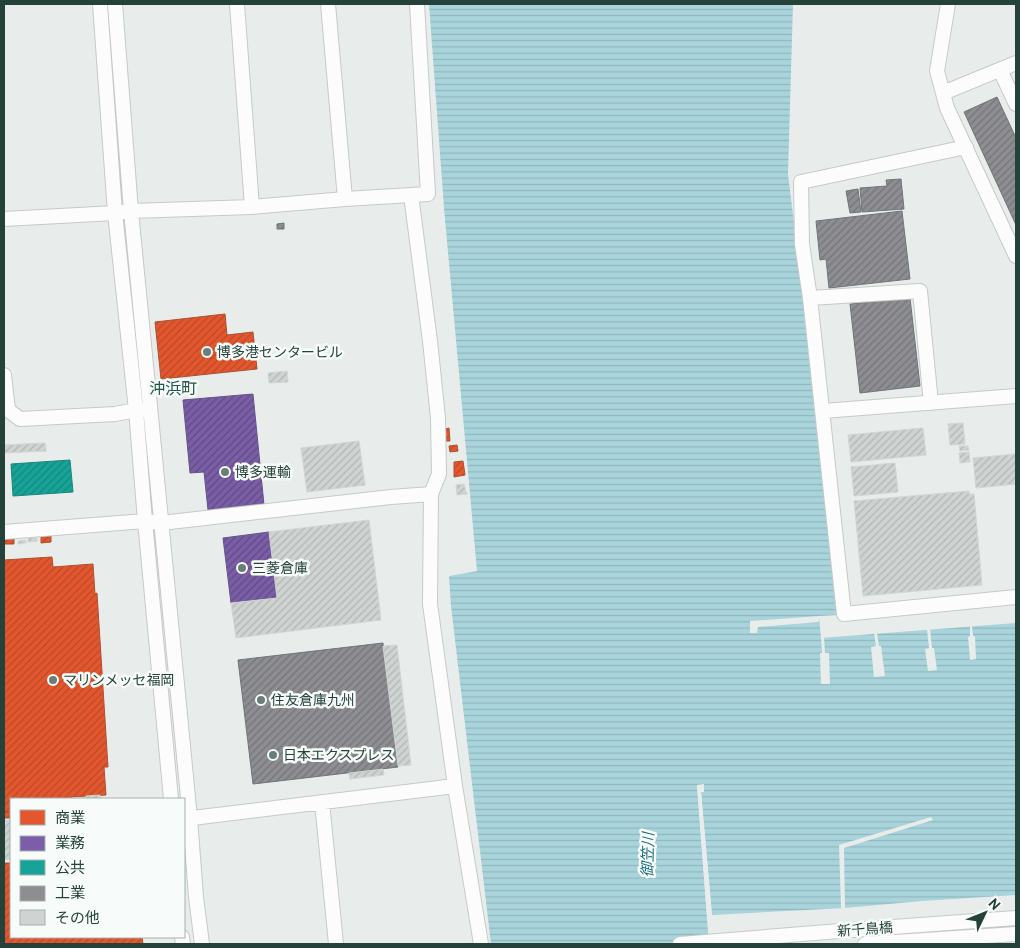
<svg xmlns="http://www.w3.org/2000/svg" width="1020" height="948" viewBox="0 0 1020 948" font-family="Overpass,'Noto Sans JP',sans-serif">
	<defs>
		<pattern id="water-rules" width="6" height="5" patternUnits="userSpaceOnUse" patternTransform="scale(1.25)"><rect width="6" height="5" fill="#a9d4db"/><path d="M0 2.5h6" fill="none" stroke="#91b7bd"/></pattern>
		<pattern id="shops-hatch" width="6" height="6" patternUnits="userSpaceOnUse" patternTransform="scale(1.25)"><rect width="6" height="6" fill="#e4572e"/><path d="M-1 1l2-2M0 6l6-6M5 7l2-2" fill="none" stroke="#b94a28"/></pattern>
		<pattern id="offices-hatch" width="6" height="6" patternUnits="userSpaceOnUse" patternTransform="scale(1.25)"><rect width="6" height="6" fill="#7b5ea7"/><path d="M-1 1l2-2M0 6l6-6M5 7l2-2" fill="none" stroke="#5f4c82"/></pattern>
		<pattern id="public-hatch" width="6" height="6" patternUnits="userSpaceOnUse" patternTransform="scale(1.25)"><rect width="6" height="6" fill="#17a398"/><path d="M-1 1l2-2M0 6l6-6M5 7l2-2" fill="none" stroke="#15867d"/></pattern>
		<pattern id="industry-hatch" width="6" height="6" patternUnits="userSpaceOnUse" patternTransform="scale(1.25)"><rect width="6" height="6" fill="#8d8d92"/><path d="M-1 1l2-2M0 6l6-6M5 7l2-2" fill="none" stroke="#737578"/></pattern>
		<pattern id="building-hatch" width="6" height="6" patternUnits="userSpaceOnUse" patternTransform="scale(1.25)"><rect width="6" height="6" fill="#cfd4d2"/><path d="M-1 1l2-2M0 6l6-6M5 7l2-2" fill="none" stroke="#b2b7b5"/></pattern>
	</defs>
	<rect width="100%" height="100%" fill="#e8edeb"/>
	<!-- water -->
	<path fill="url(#water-rules)" d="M429 4H793L788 174 821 445 839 615 819 616 821 638 1016 623V895L922 901 845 908 712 915 701 792H704V785H697L709 944H491L451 606 449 576 477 571 444 208Z"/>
	<!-- pier -->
	<path fill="#e8edeb" d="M819 616V622L758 627 757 633H750V621Z
		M970 626H972L973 636H975L976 659 970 660 968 637 970 636Z
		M930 628 932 648H934L937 670 928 671 925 649 929 648 927 629Z
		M874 633H877L879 646H881L885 676 874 677 871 647 876 646Z
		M821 637H824L825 653H829L830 684H821L820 653H822Z
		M704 784V792H701L712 915 709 916V914V916L707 917 697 785Z
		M931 817 933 820 844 848 845 908H841L839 845Z"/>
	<!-- shops -->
	<path fill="url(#shops-hatch)" stroke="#aa5132" d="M225 314 227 335 253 332 257 369 161 379 155 322Z
		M449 428 450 441H446L445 429Z
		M457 445 458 451 450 452 449 446Z
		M463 461 465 475 454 477V462Z
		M51 536V542L41 543V537Z
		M14 539V544H4V540Z
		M52 557 53 567 93 564 95 594 97 593 108 767H104L106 795 71 797V799H11V812H4V560Z
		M4 812H11V818H4Z
		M4 863H11V937H142L143 944H4Z"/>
	<!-- offices -->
	<path fill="url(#offices-hatch)" stroke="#615686" d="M253 394 264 505 208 510 204 472 190 473 183 400Z
		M269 532 277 598 231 603 223 538Z"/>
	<!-- public -->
	<path fill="url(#public-hatch)" stroke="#1b867c" d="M70 460 73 492 13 496 11 464Z"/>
	<!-- industry -->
	<path fill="url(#industry-hatch)" stroke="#6e7678" d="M997 97 1016 138V225L964 112Z
		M901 179 904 209 862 212 860 188 887 186 886 180Z
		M858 189 861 212 850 213 846 191Z
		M902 211 910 279 829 288 826 259 820 260 816 221Z
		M284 223V229H277V224Z
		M910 298 920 386 860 393 850 304Z
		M383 643 398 767 253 784 238 660Z"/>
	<!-- building -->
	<path fill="url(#building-hatch)" stroke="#d1d6d4" d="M287 371 288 382 269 383 268 373Z
		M963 423 965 444 950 445 948 424Z
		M923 428 926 455 851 462 848 435Z
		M359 441 365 485 307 492 301 448Z
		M45 443 46 451 4 453V445Z
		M959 446H968L969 450 960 451Z
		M969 452 970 462 960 463 959 453Z
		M1016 454V484L976 488 973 458Z
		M895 463 898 492 854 496 851 467Z
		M464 484 466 492H467V494L457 495 456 485Z
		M969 491V494H974L982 585 863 596 854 501Z
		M369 520 381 620 236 638 231 603 277 598 269 532Z
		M28 538H37V541L28 542Z
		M26 540V543L18 544V541Z
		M397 645 411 765 398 766 383 646Z
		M383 769 384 775 350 779 349 773Z
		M100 795V799H86V796Z
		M4 820H11V859L4 860Z"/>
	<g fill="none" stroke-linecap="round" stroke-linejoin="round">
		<!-- minor casing -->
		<g stroke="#c5cac8" stroke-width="16">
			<path id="minor" d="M100 4 115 213 136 410 145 521 171 799
				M115 4 131 211 190 818 196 897 202 944
				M237 4 252 207
				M328 4 345 199
				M948 4 937 71 947 108 1016 256
				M1000 70 1016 104
				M943 93 1016 63
				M966 147 801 182 802 244 810 298 844 614 1016 597
				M411 195 430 341 438 418 439 474 431 494 430 604 455 786 481 944
				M4 219 115 213 131 211 252 207 345 199 428 194 417 4
				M810 298 920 291 931 403
				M4 375 8 410 20 419 115 414 136 410H143
				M823 411 1016 396
				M4 532 145 521 161 523 391 497 431 494
				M322 802 336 944
				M184 819 455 786
				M182 937 183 944
				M680 944 852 930 1016 918
				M865 944 1016 934"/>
		</g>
		<!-- minor -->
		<use href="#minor" stroke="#fcfcfc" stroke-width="14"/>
	</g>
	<!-- markers -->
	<g fill="#697e78" stroke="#f7fbf9" stroke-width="2">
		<circle cx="207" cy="352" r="5"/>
		<circle cx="225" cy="472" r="5"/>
		<circle cx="242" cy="568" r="5"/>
		<circle cx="53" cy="680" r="5"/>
		<circle cx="261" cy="700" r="5"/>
		<circle cx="273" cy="755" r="5"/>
	</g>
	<g text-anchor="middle" stroke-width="5" stroke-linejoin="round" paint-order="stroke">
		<!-- poi labels -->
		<g font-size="14" fill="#24423a" stroke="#f7fbf9" text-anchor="start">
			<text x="217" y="357">博多港センタービル</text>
			<text x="235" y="477">博多運輸</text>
			<text x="252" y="573">三菱倉庫</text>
			<text x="63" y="685">マリンメッセ福岡</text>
			<text x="271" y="705">住友倉庫九州</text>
			<text x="283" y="760">日本エクスプレス</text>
		</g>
		<!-- street labels -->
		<g font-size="14" fill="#24423a" stroke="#f7fbf9">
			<text transform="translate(865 929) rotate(-4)" y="5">新千鳥橋</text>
		</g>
		<!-- water labels -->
		<g font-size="15" font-style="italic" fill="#1c6f80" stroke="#f7fbf9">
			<text transform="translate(648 855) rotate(-89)" y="5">御笠川</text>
		</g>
		<!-- quarter labels -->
		<g font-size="16" fill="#1f5548" stroke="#f7fbf9">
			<text x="173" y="394">沖浜町</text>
		</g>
	</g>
	<!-- border -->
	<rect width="1020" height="948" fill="none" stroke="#24423a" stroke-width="10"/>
	<!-- legend -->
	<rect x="10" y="798" width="175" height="140" fill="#f7fbf9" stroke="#a3b1ad"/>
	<rect x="20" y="810" width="25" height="15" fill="#e4572e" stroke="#a3b1ad"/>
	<text x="55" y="823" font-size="15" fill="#24423a">商業</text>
	<rect x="20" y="836" width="25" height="15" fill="#7b5ea7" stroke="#a3b1ad"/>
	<text x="55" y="848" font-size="15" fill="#24423a">業務</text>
	<rect x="20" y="860" width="25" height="15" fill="#17a398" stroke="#a3b1ad"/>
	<text x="55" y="873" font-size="15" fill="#24423a">公共</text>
	<rect x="20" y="886" width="25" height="15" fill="#8d8d92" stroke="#a3b1ad"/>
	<text x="55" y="898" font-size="15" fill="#24423a">工業</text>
	<rect x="20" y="910" width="25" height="15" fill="#cfd4d2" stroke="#a3b1ad"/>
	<text x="55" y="923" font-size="15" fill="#24423a">その他</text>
	<!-- north arrow -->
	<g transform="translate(985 913) rotate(47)" stroke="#f7fbf9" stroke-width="4" paint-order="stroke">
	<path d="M0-4L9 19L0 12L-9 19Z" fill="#24423a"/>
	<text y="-8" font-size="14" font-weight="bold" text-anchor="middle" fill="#24423a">N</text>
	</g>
</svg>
